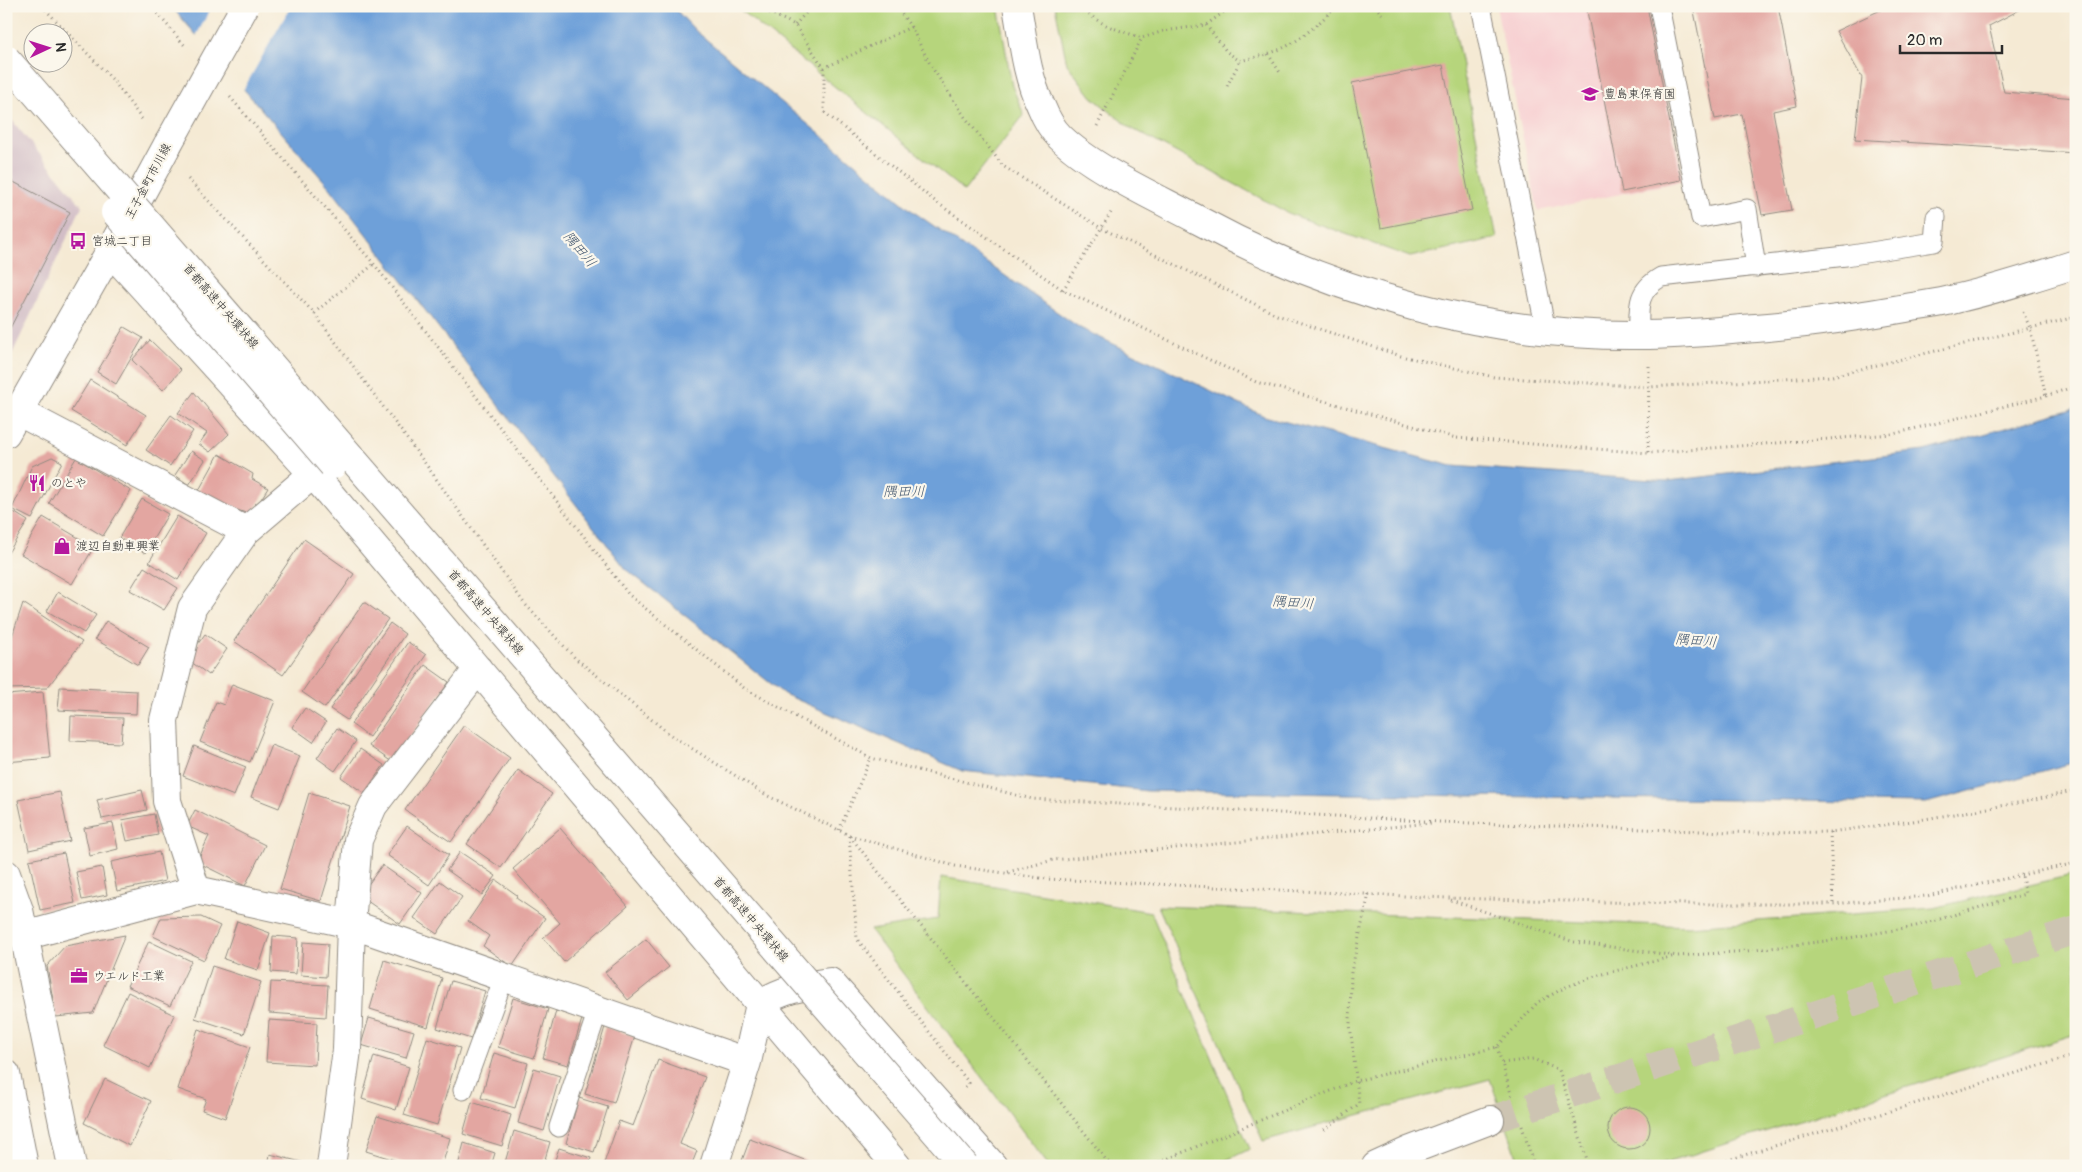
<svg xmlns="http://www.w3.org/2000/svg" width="2082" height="1172" viewBox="0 0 2082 1172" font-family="Pangolin,'Klee One',sans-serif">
	<rect width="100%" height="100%" fill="#fbf7ec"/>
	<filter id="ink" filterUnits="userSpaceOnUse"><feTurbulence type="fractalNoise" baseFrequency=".02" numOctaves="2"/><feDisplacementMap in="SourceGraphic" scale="10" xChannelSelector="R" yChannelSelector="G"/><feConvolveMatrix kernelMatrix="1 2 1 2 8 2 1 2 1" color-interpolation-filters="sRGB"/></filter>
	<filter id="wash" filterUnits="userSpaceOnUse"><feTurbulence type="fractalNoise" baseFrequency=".0096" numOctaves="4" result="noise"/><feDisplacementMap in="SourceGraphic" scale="20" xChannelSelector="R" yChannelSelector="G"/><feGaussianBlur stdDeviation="1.12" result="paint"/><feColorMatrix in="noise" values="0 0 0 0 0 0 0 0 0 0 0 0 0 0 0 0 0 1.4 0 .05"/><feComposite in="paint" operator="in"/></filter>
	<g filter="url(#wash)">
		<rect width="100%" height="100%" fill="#f5ead4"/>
		<!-- built -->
		<path fill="#f7cfd1" d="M1496 6H1648L1683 181 1538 211Z"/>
		<!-- industrial -->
		<path fill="#d2bdc6" d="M6 113 82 206 6 367Z"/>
		<!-- green -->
		<path fill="#b6d57c" stroke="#708054" d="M735 6H998L1012 86 1024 115 964 191Z
			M1055 6H1450L1497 238 1410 257 1290 214 1129 127 1092 97 1067 64Z
			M2076 874V1034L1656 1166H1545L1542 1158 1520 1165 1490 1079 1263 1141 1158 906 1690 926 1933 908Z
			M941 877 1151 912 1250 1149 1214 1166H1049L870 930 938 919Z"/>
		<!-- water -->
		<path fill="#6ea0d9" stroke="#4c6682" d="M171 6H672L696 31 911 210 1080 328 1264 416 1452 466 1668 481 1924 451 2076 408V762L1926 803 1147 791 962 771 784 694 626 569 331 189Z"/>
		<!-- pier -->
		<path fill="#f5ead4" d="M212 6H291L242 92 195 38Z"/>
		<g id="blocks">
			<!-- building -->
			<path fill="#e3a6a1" d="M1586 6H1647L1681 180 1622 192Z
				M1693 6H1778L1797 106 1773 111 1792 210 1762 215 1742 114 1715 119Z
				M1889 6H2027L1989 26 2004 92 2076 98V153L1855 139 1862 78 1836 31Z
				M1443 65 1472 210 1381 228 1352 83Z
				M6 178 70 212 6 336Z
				M124 327 143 338 116 384 97 372Z
				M150 340 181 370 163 390 132 360Z
				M90 380 146 415 127 445 71 411Z
				M194 392 229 434 210 452 199 444 207 433 178 413Z
				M171 415 193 431 170 466 146 450Z
				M191 451 205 460 189 485 175 475Z
				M219 454 253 474 252 479 268 488 251 515 216 502 198 492Z
				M52 457 62 462 32 519 12 509 32 466Z
				M76 458 131 491 103 536 49 503Z
				M142 499 168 514 145 553 119 538Z
				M12 511 28 521 6 556V520Z
				M177 516 206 533 178 580 149 562Z
				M43 517 94 547 72 584 21 554Z
				M304 539 354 574 283 675 234 641Z
				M144 567 178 588 164 610 130 590Z
				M58 592 96 615 84 633 47 611Z
				M364 602 388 619 325 708 302 692Z
				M23 603 82 642 47 688 6 689V655Z
				M106 621 149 647 138 665 95 639Z
				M390 623 405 634 347 720 330 709Z
				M205 634 227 649 209 675 187 659Z
				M408 642 426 655 369 737 351 724Z
				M425 665 449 682 392 762 369 746Z
				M232 684 275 701 250 762 200 742 216 702 224 705Z
				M60 687 137 691 136 714 58 710Z
				M43 692 50 758 6 762V695Z
				M305 708 326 722 313 742 292 727Z
				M71 716 123 718 121 743 70 741Z
				M464 725 510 758 451 842 405 810Z
				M337 728 356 741 335 771 317 758Z
				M271 745 300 756 279 808 251 797Z
				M194 746 246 767 234 796 183 776Z
				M360 749 384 765 364 793 341 777Z
				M518 770 552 794 501 868 467 844Z
				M142 790 147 810 102 819 97 800Z
				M60 792 70 841 29 850 18 800Z
				M309 793 350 806 321 901 280 889Z
				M195 810 265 845 245 886 197 862 209 836 187 826Z
				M154 814 158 835 127 841 122 820Z
				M113 823 118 849 90 856 84 828Z
				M407 826 449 855 429 885 387 855Z
				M560 828 628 906 564 962 543 938 560 923 513 869Z
				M159 852 165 881 117 891 111 862Z
				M460 852 496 876 482 895 447 870Z
				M64 853 75 903 40 910 29 860Z
				M382 865 422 893 400 924 360 896Z
				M102 867 107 895 82 900 76 872Z
				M496 880 517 895 516 898 545 918 512 967 483 946 489 936 468 921Z
				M440 881 462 897 437 934 414 918Z
				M201 917 220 926 204 960 153 936 161 918Z
				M237 921 270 933 258 970 224 959Z
				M125 935 93 1013 56 1017 47 966 65 946Z
				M273 936 298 938 296 974 271 972Z
				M646 939 669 967 628 1000 605 972Z
				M149 941 191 961 170 1006 127 986Z
				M303 942 328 944 326 977 301 975Z
				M384 960 442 978 428 1027 370 1009Z
				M212 966 261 982 244 1034 195 1018Z
				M451 981 485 991 471 1039 437 1028Z
				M271 982 328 985 326 1017 269 1013Z
				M128 992 174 1015 150 1068 103 1045Z
				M513 998 548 1009 534 1058 498 1047Z
				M556 1011 582 1019 568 1065 543 1058Z
				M369 1018 414 1031 406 1058 361 1045Z
				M269 1020 317 1023 315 1065 266 1062Z
				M605 1027 635 1036 614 1103 585 1094Z
				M198 1029 250 1047 225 1118 202 1110 206 1099 178 1089Z
				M427 1038 460 1048 437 1125 404 1115Z
				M494 1053 528 1063 515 1108 481 1098Z
				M374 1056 409 1067 396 1110 362 1099Z
				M658 1060 705 1077 680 1144 697 1151 691 1166H603L619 1121 633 1126Z
				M534 1068 560 1076 544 1131 518 1123Z
				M105 1079 151 1101 130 1146 84 1123Z
				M579 1098 608 1107 594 1152 566 1143Z
				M472 1102 511 1115 502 1146 463 1134Z
				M1608 1128a21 21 0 1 1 42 0a21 21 0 1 1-42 0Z
				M377 1116 450 1138 442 1166H414L366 1151Z
				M514 1131 550 1142 543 1166H504Z
				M750 1139 820 1166H740Z
				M464 1143 495 1153 491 1166H458Z
				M559 1148 591 1158 589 1166H553Z
				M270 1154 305 1163V1166H268Z
				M172 1161V1166H146V1162Z"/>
		</g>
	</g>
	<g filter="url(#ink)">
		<use href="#blocks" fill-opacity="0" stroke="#908a80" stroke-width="1"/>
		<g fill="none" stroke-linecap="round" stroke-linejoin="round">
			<!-- secondary-tunnel -->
			<path stroke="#cdc4b2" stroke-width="28" stroke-dasharray="28 14" stroke-linecap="butt" d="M1490 1120 2076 930"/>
			<!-- lane casing -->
			<g stroke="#908a80" stroke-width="21">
				<path id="lane" d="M1481 6 1546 331
					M1659 6 1701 218 1747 209 1756 267
					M1639 336C1639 309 1635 292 1661 277L1846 256 1934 242 1936 217
					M463 1090 504 977
					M559 1127 598 1010"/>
			</g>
			<!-- street casing -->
			<g stroke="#908a80" stroke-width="30">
				<path id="street" d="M1017 6C1023 39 1026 75 1041 106 1045 116 1052 129 1060 137 1094 170 1158 198 1200 221 1335 294 1487 337 1641 335 1679 335 1717 331 1756 328 1806 324 1856 317 1906 308 1924 305 1942 303 1959 298 1998 289 2037 276 2076 264
					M110 251 313 474 897 1166
					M19 412 246 531
					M196 890 351 924 747 1062
					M24 936 196 890 167 801 164 720 192 608 246 531 313 474
					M331 1166 347 1050 351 924 358 840 373 806 478 669
					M714 1166 747 1062 760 1004C782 989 805 986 830 982L993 1166"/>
			</g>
			<!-- secondary casing -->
			<g stroke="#908a80" stroke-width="30">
				<path id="secondary" d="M1376 1166 1411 1150 1490 1120"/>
			</g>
			<!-- primary casing -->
			<g stroke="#908a80" stroke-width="30">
				<path id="primary" d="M6 433 110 251 168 144
					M6 874 19 910 72 1166
					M6 1074 24 1166"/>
			</g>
			<!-- path -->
			<path stroke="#908a80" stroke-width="3" stroke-dasharray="1 4" stroke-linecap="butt" d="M42 6 112 79 144 122
				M151 6 186 47
				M702 6H708
				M756 6 795 25 824 68V112L936 202 1063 290 1256 382 1456 438 1648 453 1893 434 2046 396 2076 386
				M896 6 911 27 931 66 965 117 1003 166 1101 228 1277 315 1401 356 1494 377 1649 387 1832 376 2076 317
				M1083 6C1094 25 1123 31 1142 38
				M1375 6 1382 14
				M795 25 812 6
				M1206 25 1227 52 1240 61C1255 57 1271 54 1285 47 1302 39 1323 20 1336 6
				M1268 54 1281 74
				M824 68 911 27
				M1227 86 1240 61
				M230 97 374 264 629 595 744 688 871 758 1032 799 1441 822 1758 833 1830 832 1913 821 2035 800 2076 790
				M1097 126 1142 38 1164 31 1206 25 1232 6
				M188 179 314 313 427 466 524 603 575 658 672 736 768 796 849 835 955 866 1047 879 1447 898 1688 904H1833L1927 896 2076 863
				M1063 290 1112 211
				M2023 312 2030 328 2046 396
				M314 313 374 264
				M1648 452 1649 366
				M839 830 871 758
				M1830 832 1833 904
				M849 836 857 939 969 1083 965 1087
				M850 836 1111 1166
				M1008 872 1053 860 1431 823
				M1451 900 1574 942 1678 956 1747 951 1849 938 1916 926 2025 894 2022 875
				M1497 1047 1512 1097
				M1502 1063 1533 1059 1559 1070 1589 1166
				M1522 1126 1534 1166
				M1324 1130 1359 1104 1350 1024 1351 972 1369 894
				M1150 1166 1355 1081 1497 1047 1538 1002 1566 987 1595 976 1675 956
				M1576 1166 1588 1163
				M1708 1166 2076 1055"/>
			<!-- lane -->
			<use href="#lane" stroke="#fff" stroke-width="19"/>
			<!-- street -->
			<use href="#street" stroke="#fff" stroke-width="28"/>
			<!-- secondary -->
			<use href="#secondary" stroke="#fff" stroke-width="28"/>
			<!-- primary -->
			<use href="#primary" stroke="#fff" stroke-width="28"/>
			<!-- primary-bridge casing -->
			<g stroke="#908a80" stroke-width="30" stroke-linecap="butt">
				<path id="primary-bridge" d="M168 144 245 6"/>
			</g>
			<!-- highway-bridge casing -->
			<g stroke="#908a80" stroke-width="30" stroke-linecap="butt">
				<path id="highway-bridge" d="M6 59 965 1166
					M115 212 333 465"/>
			</g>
			<!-- primary-bridge -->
			<use href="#primary-bridge" stroke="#fff" stroke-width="28"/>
			<!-- highway-bridge -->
			<use href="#highway-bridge" stroke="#fff" stroke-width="28"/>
		</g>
	</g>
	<!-- icons -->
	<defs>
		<g id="school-bare" transform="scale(1.35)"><path d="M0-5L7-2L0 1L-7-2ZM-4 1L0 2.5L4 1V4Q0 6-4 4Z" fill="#b5179e" stroke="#fbf7ec" stroke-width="2.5" paint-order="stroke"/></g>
		<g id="bus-bare" transform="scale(1.35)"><path d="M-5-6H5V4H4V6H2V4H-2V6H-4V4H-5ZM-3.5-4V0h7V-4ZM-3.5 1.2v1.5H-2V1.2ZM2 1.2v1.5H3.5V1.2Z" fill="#b5179e" stroke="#fbf7ec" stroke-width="2.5" paint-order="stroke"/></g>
		<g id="restaurant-bare" transform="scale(1.35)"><path d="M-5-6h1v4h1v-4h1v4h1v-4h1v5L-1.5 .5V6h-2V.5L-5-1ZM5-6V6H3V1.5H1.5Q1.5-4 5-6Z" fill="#b5179e" stroke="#fbf7ec" stroke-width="2.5" paint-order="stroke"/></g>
		<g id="shop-bare" transform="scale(1.35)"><path d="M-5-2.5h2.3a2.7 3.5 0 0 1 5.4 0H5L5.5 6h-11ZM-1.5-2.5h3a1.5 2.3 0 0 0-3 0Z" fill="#b5179e" stroke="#fbf7ec" stroke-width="2.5" paint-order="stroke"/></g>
		<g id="office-bare" transform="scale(1.35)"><path d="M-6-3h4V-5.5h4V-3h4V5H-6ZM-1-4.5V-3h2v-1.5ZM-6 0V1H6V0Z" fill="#b5179e" stroke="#fbf7ec" stroke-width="2.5" paint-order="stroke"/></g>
	</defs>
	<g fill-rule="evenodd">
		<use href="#school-bare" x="1590" y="94"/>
		<use href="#bus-bare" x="78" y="241"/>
		<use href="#restaurant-bare" x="37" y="483"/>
		<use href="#shop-bare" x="62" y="546"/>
		<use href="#office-bare" x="79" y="976"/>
	</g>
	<g text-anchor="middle" stroke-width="4.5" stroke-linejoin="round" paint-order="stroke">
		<!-- poi labels -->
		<g font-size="12" fill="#2b2b2b" stroke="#fbf7ec" text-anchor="start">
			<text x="1604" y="98">豊島東保育園</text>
			<text x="92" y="245">宮城二丁目</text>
			<text x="51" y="487">のとや</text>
			<text x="76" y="550">渡辺自動車興業</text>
			<text x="93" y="980">ウエルド工業</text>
		</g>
		<!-- street labels -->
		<g font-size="12" fill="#2b2b2b" stroke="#fbf7ec">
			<text transform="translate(148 181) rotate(-62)" y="4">王子金町市川線</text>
			<text transform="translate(221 306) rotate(49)" y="4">首都高速中央環状線</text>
			<text transform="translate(486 612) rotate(49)" y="4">首都高速中央環状線</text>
			<text transform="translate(751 919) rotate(49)" y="4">首都高速中央環状線</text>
		</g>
		<!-- water labels -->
		<g font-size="14" font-style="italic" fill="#465a71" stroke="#fbf7ec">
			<text transform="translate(580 249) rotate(50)" y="5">隅田川</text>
			<text x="904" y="496">隅田川</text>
			<text transform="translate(1293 602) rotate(5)" y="5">隅田川</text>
			<text transform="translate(1696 640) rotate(5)" y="5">隅田川</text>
		</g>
	</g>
	<!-- margin -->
	<rect width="2082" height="1172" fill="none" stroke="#fbf7ec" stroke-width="25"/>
	<!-- north arrow -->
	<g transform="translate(48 48) rotate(86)"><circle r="24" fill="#fbf7ec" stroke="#a8a59f"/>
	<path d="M0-4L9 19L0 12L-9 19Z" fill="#b5179e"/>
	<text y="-8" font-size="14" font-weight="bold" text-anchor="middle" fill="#2b2b2b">N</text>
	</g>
	<!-- scale -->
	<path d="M1900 45v8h102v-8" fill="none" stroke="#2b2b2b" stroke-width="2.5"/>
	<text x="1907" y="45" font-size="15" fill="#2b2b2b" stroke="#fbf7ec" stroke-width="4" paint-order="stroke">20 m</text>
</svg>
